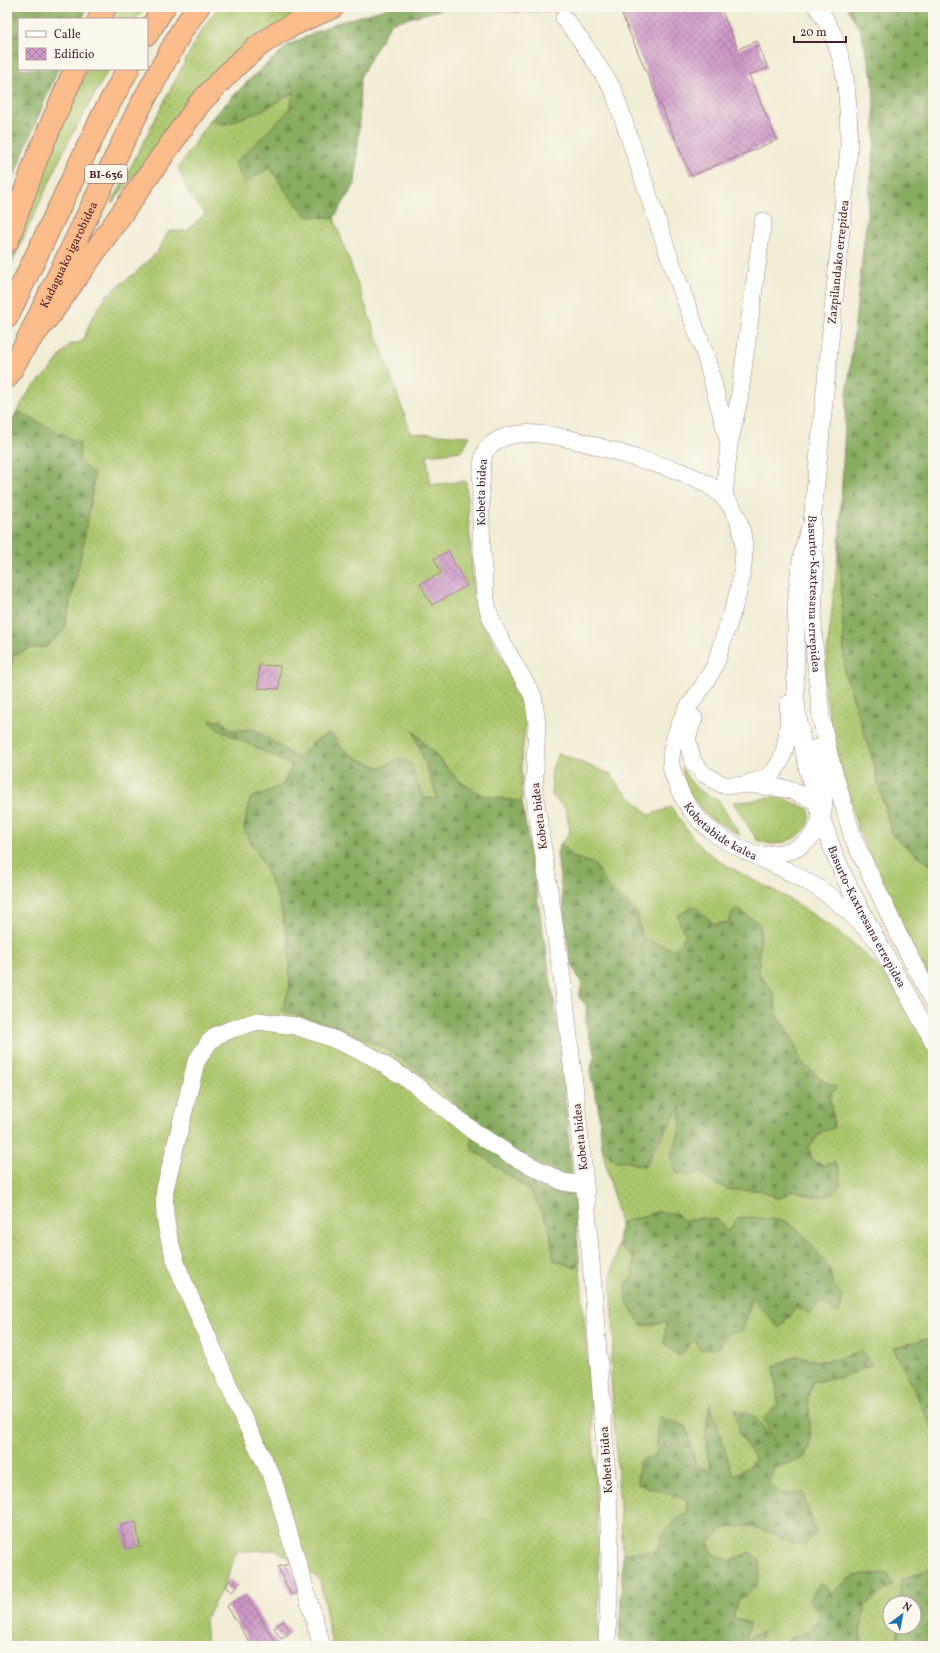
<svg xmlns="http://www.w3.org/2000/svg" width="940" height="1653" viewBox="0 0 940 1653" font-family="Vollkorn,serif">
	<defs>
		<pattern id="grass-dots" width="8" height="8" patternUnits="userSpaceOnUse"><rect width="8" height="8" fill="#abc76d"/><path d="M2 2h.1M6 6h.1" fill="none" stroke="#95aa5f" stroke-width="1.8" stroke-linecap="round"/></pattern>
		<pattern id="forest-firs" width="22" height="20" patternUnits="userSpaceOnUse"><rect width="22" height="20" fill="#88ac60"/><path d="M5 1l3.5 6h-7zM16 11l3.5 6h-7z" fill="#718b4f"/></pattern>
		<pattern id="building-cross-hatch" width="8" height="8" patternUnits="userSpaceOnUse"><rect width="8" height="8" fill="#cd98c8"/><path d="M0 0l8 8M0 8l8-8" fill="none" stroke="#a87ba3"/></pattern>
	</defs>
	<rect width="100%" height="100%" fill="#fbf7ec"/>
	<filter id="ink" filterUnits="userSpaceOnUse"><feTurbulence type="fractalNoise" baseFrequency=".025" numOctaves="2"/><feDisplacementMap in="SourceGraphic" scale="8" xChannelSelector="R" yChannelSelector="G"/><feConvolveMatrix kernelMatrix="1 2 1 2 8 2 1 2 1" color-interpolation-filters="sRGB"/></filter>
	<filter id="wash" filterUnits="userSpaceOnUse"><feTurbulence type="fractalNoise" baseFrequency=".012" numOctaves="4" result="noise"/><feDisplacementMap in="SourceGraphic" scale="16" xChannelSelector="R" yChannelSelector="G"/><feGaussianBlur stdDeviation="0.9" result="paint"/><feColorMatrix in="noise" values="0 0 0 0 0 0 0 0 0 0 0 0 0 0 0 0 0 1.4 0 .05"/><feComposite in="paint" operator="in"/></filter>
	<g filter="url(#wash)">
		<rect width="100%" height="100%" fill="#f1ecd4"/>
		<!-- grass -->
		<path fill="url(#grass-dots)" stroke="#7a734c" d="M117 7H144L137 19H111Z
			M218 7H311L209 85 112 203 199 34Z
			M87 69H109L70 138 9 269 40 176Z
			M295 91 288 112 235 164 270 167 284 189 307 216 334 218 411 433 470 436 462 451 427 455 430 485 466 481 474 595 481 618 521 694 527 710 521 762 522 802 481 795 458 780 414 731 439 799 423 798 410 764 399 758 382 768C356 759 346 755 330 733L314 742 298 759 255 730H230L223 721H211L257 748 292 765 284 784 250 799 244 829 263 863 279 901 289 945 290 987 282 1010 322 1022 356 1035 396 1054 428 1079 472 1119 494 1165 529 1190 549 1225 554 1260 576 1267 579 1257C590 1387 602 1516 598 1646H332L320 1580 277 1550 237 1551 226 1582 205 1619 207 1646H22L25 1637 12 1646H7V679L14 655 30 648 46 647 64 630 91 502 79 461V443L17 411 30 390 49 371 69 345 83 341 91 320 107 295 134 274 157 252 169 231H187L205 213 190 196 178 168 210 120 223 125 259 112Z
			M840 535 845 674 870 751 892 835 933 867V987L879 880 858 829 832 734 824 682Z
			M558 753 611 774 620 788 650 815 671 807C682 822 693 841 707 852 732 871 762 883 789 899 816 916 852 940 874 963 898 990 917 1022 933 1055V1337L894 1348 933 1429V1568L901 1580 900 1603H890V1627H899L896 1646H863L860 1634 865 1606 880 1593 893 1585 843 1583 832 1593 821 1583 820 1618 807 1632 789 1639 783 1646H758L762 1632 746 1640 733 1617 739 1598 749 1552 730 1561 713 1554 708 1542C713 1538 720 1530 725 1528 748 1521 772 1532 791 1543L816 1534 808 1513 767 1485 774 1468 804 1458 811 1441 808 1397 812 1382 839 1378 872 1365 861 1351C834 1361 824 1365 796 1356L774 1366 778 1404 774 1442 740 1435 756 1459 747 1468 733 1475 710 1405 705 1438 712 1472 696 1466 686 1426 656 1455 638 1484 687 1500 688 1513 662 1535 657 1551 623 1553 610 1361 614 1339 611 1275 618 1246 634 1257 633 1275 626 1285 666 1322 696 1339 728 1333 747 1317 751 1297 762 1309 789 1318 796 1306 832 1284 830 1269 804 1236 785 1221 727 1232 702 1218 684 1221 656 1212 620 1223 602 1148 614 1161C629 1159 630 1165 645 1166L680 1106C683 1125 678 1139 670 1156L688 1176 700 1172 709 1181 745 1190H761L779 1199 793 1190 811 1196 835 1163 822 1165 812 1161 809 1147 833 1117 830 1098 836 1087 822 1080 802 1063 792 1038 778 1017 773 993 759 974 760 924 728 922 715 925 686 935 675 951 642 938 636 912 609 888 594 864 572 857 561 843 570 832 566 810 552 796 551 771Z
			M682 767C689 784 700 793 718 799L740 835 707 816 685 788Z
			M778 796 808 809C818 827 791 843 775 844 769 844 763 842 757 840L733 802 750 801Z"/>
		<!-- forest -->
		<path fill="url(#forest-firs)" stroke="#696646" d="M7 7H88L82 19H19V69H58L7 193Z
			M392 7H450L391 23 360 77 359 132 355 184 334 218 307 216 284 189 270 167 244 184 235 163 288 112 295 92 259 112 222 125 210 120 252 77 288 45 333 24Z
			M484 7H553L551 10 515 12Z
			M847 7H933V867L892 835 870 751 845 674 839 543 846 404 875 142 873 80 861 32Z
			M17 411 80 443 79 461 95 475 83 547 64 630 46 647 30 648 14 655 7 679V430Z
			M210 720 223 721 230 730 255 729 298 759 314 742 330 733C346 755 356 759 382 768L399 758 411 764 423 798 438 799 413 730 458 780 481 795 522 802 560 1038 579 1257 576 1268 554 1260 549 1225 529 1190 472 1149 471 1119C448 1097 424 1070 395 1054 360 1034 320 1022 282 1010L290 987 289 945 279 901 263 863 244 829 250 799 284 784 292 765 219 730Z
			M561 843 572 857 594 864 609 888 636 912 642 938 675 950 686 935 677 916 694 906 715 925 728 922 736 908 760 924 759 974 773 993 778 1017 792 1038 802 1063 822 1080 836 1087 830 1098 834 1128 820 1132 809 1147 812 1161 822 1165 835 1163 840 1171V1186L828 1196H811L793 1190 779 1199 761 1190H730L709 1181 700 1172 688 1176 676 1172 670 1156C678 1140 684 1125 680 1107L654 1147 645 1166C630 1165 629 1159 614 1161L602 1148 598 1105 590 1073 595 1053 586 1026V1005L579 997 582 984 570 961 557 853Z
			M656 1212 676 1213 684 1221 702 1218 718 1220 727 1232 738 1218 752 1217 785 1221 804 1236 830 1269 832 1284 843 1296 839 1314 820 1302 810 1314 797 1307 779 1328 751 1297 743 1331 728 1333 719 1348 700 1350 695 1340 678 1356 664 1343 666 1322 642 1326 627 1303 626 1285 633 1275 634 1257 618 1246 620 1223Z
			M933 1337V1429C919 1403 908 1374 893 1348Z
			M861 1351 872 1365 839 1378 812 1382 808 1397 811 1441 804 1458 774 1468 768 1485 783 1494 803 1493 816 1534 805 1544 791 1543 775 1534 750 1526 725 1528 708 1542 713 1554 730 1561 749 1552 760 1559C759 1582 761 1587 739 1599L733 1617 749 1623 746 1640 763 1632 758 1646H631L619 1641 623 1553 657 1551C664 1529 668 1524 688 1513L687 1500 638 1484 639 1461 656 1455 659 1417 686 1426 696 1466 711 1472 705 1438 710 1403 733 1475 747 1468 756 1459 740 1435 735 1409 754 1416 773 1440 764 1419 778 1404 774 1367 796 1356C824 1365 834 1361 861 1351Z
			M933 1568V1646H896L899 1627H914V1603H900L901 1579Z
			M888 1573 893 1585 880 1593 865 1606 860 1634 863 1646H783L789 1639 807 1632 820 1618 810 1599 821 1583 832 1593C855 1572 858 1574 888 1573Z"/>
		<g id="blocks">
			<!-- building -->
			<path fill="url(#building-cross-hatch)" d="M642 7H720L738 49 757 41 768 68 749 75 777 140 691 176 622 15Z
				M448 551 467 586 432 605 420 584 441 573 434 559Z
				M259 665 280 666 279 689 258 688Z
				M136 1522 140 1546 126 1549 121 1525Z
				M289 1564 302 1591 291 1595 278 1567Z
				M230 1579 238 1585 232 1592 225 1587Z
				M246 1594 278 1646H252L227 1606Z
				M283 1621 291 1632 281 1639 274 1628Z"/>
		</g>
	</g>
	<g filter="url(#ink)">
		<use href="#blocks" fill-opacity="0" stroke="#9e8680" stroke-width="1"/>
		<g fill="none" stroke-linecap="round" stroke-linejoin="round">
			<!-- minor casing -->
			<g stroke="#9e8680" stroke-width="18">
				<g id="minor">
					<path id="s1" d="M817 7C847 48 849 98 849 148L812 523 815 567 813 622 814 644 821 717 830 759 853 838 900 938 933 1000"/>
					<path d="M564 18 581 40 613 89 667 250 705 354 729 443 724 498"/>
					<path d="M730 440 739 400 763 221"/>
					<path id="s2" d="M809 530C796 568 796 604 796 644 795 666 794 689 797 711 805 767 820 824 844 876 871 933 904 986 933 1042"/>
					<path d="M694 718 687 738 693 762 704 774 723 785H758L787 789 823 804"/>
					<path d="M749 783C755 781 765 779 770 775 788 760 789 726 788 704"/>
					<path d="M757 856C769 854 786 854 797 848 836 826 823 783 816 748"/>
					<path d="M322 1646 273 1479 239 1409 179 1271C170 1245 162 1218 165 1189L196 1062 209 1042 217 1035 235 1028 258 1021 295 1026 331 1038 371 1056 417 1086 473 1131 510 1155 563 1182 585 1185"/>
					<path id="s3" d="M607 1646 610 1561 608 1490 599 1365 585 1185 564 991 534 790 537 722 533 696C519 670 495 636 488 609 482 590 477 466 485 452 495 435 521 432 539 434 573 437 606 449 639 459 662 466 688 472 710 486 763 521 742 585 725 634 721 644 719 655 715 665 708 680 698 693 689 706 680 720 670 747 671 763 671 770 676 782 679 789 702 844 761 854 808 882 835 897 856 918 878 941"/>
				</g>
			</g>
			<!-- highway casing -->
			<g stroke="#9e8680" stroke-width="24">
				<g id="highway">
					<path d="M99 19 105 7"/>
					<path d="M147 34 164 7"/>
					<path d="M7 242 36 160 75 69"/>
					<path d="M7 317 103 115 128 69"/>
					<path d="M24 347 52 312 199 104C225 76 251 47 285 29 300 21 317 14 333 7"/>
					<path id="s4" d="M7 377 24 347 139 109 182 30 198 7"/>
				</g>
			</g>
			<!-- minor -->
			<use href="#minor" stroke="#fff" stroke-width="17"/>
			<!-- highway -->
			<use href="#highway" stroke="#f9bc8a" stroke-width="22"/>
		</g>
	</g>
	<g text-anchor="middle" stroke-width="4" stroke-linejoin="round" paint-order="stroke">
		<!-- shield labels -->
		<rect fill="#fbf7ec" stroke="#7f6065" stroke-width="1" x="85" y="165" width="42" height="18" rx="3"/>
		<g font-size="11" font-weight="bold" fill="#4a1f2b">
			<text x="106" y="178">BI-636</text>
		</g>
		<!-- street labels -->
		<g font-size="12" fill="#4a1f2b" stroke="#fbf7ec">
			<text dy="4" stroke="none"><textPath href="#s4" startOffset="137">Kadaguako igarobidea</textPath></text>
			<text transform="translate(838 262) rotate(-84)" y="4">Zazpilandako errepidea</text>
			<text dy="4" stroke="none"><textPath href="#s3" startOffset="1170">Kobeta bidea</textPath></text>
			<text dy="4" stroke="none"><textPath href="#s1" startOffset="595">Basurto-Kaxtresana errepidea</textPath></text>
			<text transform="translate(539 816) rotate(-97)" y="4">Kobeta bidea</text>
			<text dy="4" stroke="none"><textPath href="#s3" startOffset="1842">Kobetabide kalea</textPath></text>
			<text dy="4" stroke="none"><textPath href="#s2" startOffset="401">Basurto-Kaxtresana errepidea</textPath></text>
			<text transform="translate(580 1137) rotate(-96)" y="4">Kobeta bidea</text>
			<text transform="translate(606 1460) rotate(-94)" y="4">Kobeta bidea</text>
		</g>
	</g>
	<!-- margin -->
	<rect width="940" height="1653" fill="none" stroke="#fbf7ec" stroke-width="24"/>
	<!-- legend -->
	<rect x="18" y="18" width="130" height="52" fill="#fbf7ec" stroke="#b4a19f"/>
	<rect x="26" y="31" width="20" height="6" fill="#ffffff" stroke="#b4a19f"/>
	<text x="54" y="38" font-size="12" fill="#4a1f2b">Calle</text>
	<rect x="26" y="48" width="20" height="12" fill="url(#building-cross-hatch)" stroke="#b4a19f"/>
	<text x="54" y="58" font-size="12" fill="#4a1f2b">Edificio</text>
	<!-- north arrow -->
	<g transform="translate(902 1615) rotate(32)"><circle r="19" fill="#fbf7ec" stroke="#b4a19f"/>
	<path d="M0-3L7 15L0 10L-7 15Z" fill="#1f6fb2"/>
	<text y="-6" font-size="11" font-weight="bold" text-anchor="middle" fill="#4a1f2b">N</text>
	</g>
	<!-- scale -->
	<path d="M794 36v6h52v-6" fill="none" stroke="#4a1f2b" stroke-width="2"/>
	<text x="800" y="36" font-size="12" fill="#4a1f2b" stroke="#fbf7ec" stroke-width="3" paint-order="stroke">20 m</text>
</svg>
